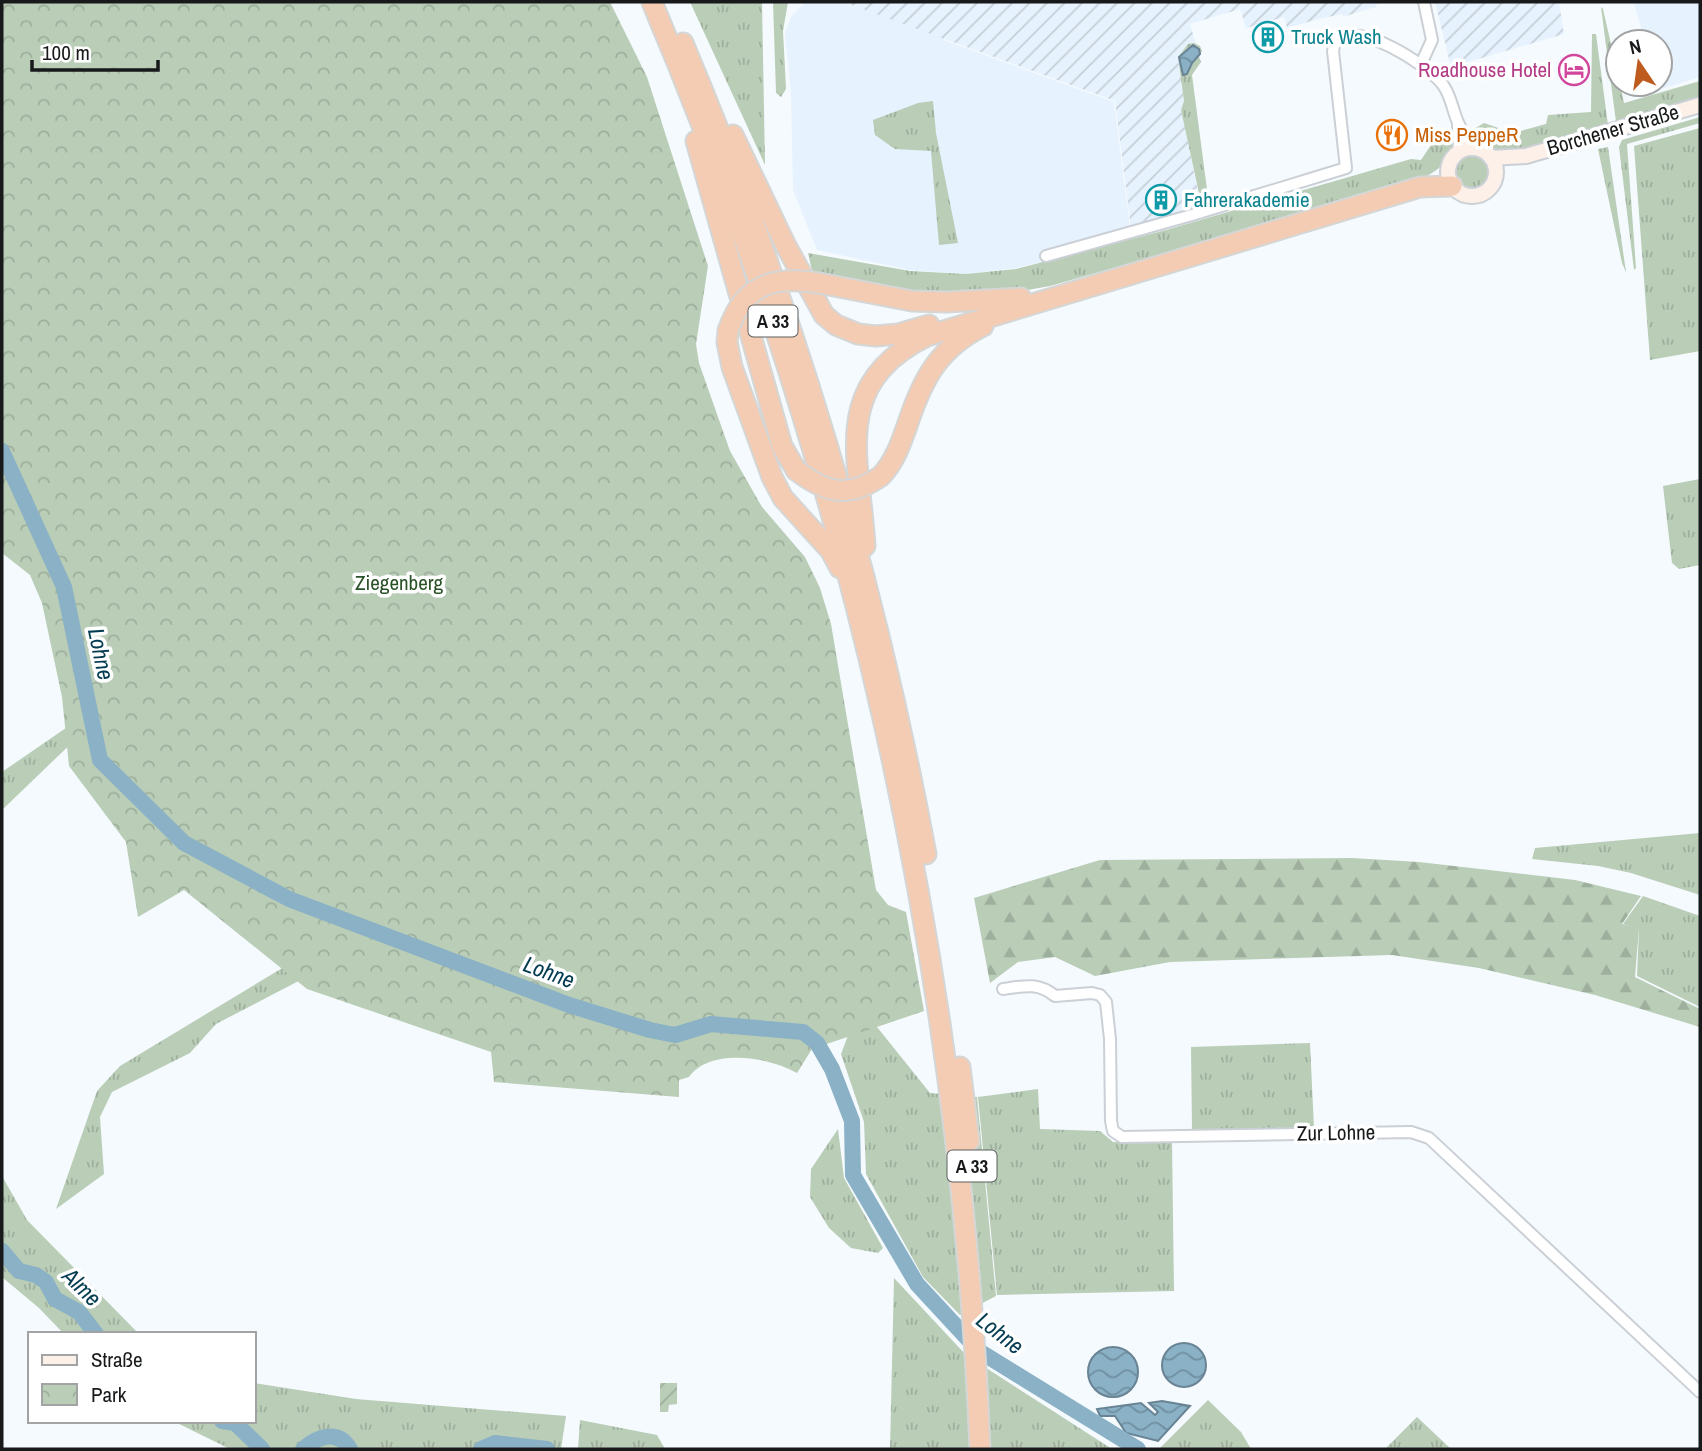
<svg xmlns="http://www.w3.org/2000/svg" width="1702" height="1451" viewBox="0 0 1702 1451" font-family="'Archivo Narrow',sans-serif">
	<defs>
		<pattern id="industrial-furrows" width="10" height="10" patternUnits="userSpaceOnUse" patternTransform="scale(1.75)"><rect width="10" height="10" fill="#e6f2fd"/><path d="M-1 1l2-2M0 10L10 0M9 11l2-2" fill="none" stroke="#c5cfd8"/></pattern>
		<pattern id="grass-tufts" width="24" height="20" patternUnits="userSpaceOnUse" patternTransform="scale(1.75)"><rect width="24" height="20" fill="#b9cdb7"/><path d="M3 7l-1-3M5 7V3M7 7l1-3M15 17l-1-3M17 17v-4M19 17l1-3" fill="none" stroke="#9eaf9d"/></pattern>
		<pattern id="forest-firs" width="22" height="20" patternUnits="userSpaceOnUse" patternTransform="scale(1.75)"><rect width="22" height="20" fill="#b9cdb7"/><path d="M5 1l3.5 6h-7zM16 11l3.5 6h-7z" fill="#9eaf9d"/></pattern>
		<pattern id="park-crowns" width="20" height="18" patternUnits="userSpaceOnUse" patternTransform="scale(1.75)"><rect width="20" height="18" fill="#b9cdb7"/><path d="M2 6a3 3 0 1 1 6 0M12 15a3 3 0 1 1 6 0" fill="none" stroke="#9eaf9d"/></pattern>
		<pattern id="garden-furrows" width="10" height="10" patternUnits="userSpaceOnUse" patternTransform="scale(1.75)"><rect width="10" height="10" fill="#b9cdb7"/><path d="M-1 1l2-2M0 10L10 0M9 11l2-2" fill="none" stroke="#9eaf9d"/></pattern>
		<pattern id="water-waves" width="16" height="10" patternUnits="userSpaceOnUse" patternTransform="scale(1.75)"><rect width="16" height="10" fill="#8ab1c6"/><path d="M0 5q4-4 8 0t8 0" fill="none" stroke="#708fa0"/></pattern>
	</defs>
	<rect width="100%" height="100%" fill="#f5fafe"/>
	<!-- built -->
	<path fill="#e6f2fd" d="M805 2H841L944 37V40L1114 102 1130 228 1045 252 1047 261 1016 268 966 274 910 270 817 250 793 190 791 93 785 33 791 17Z
		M1634 2H1700V77L1648 93 1646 84H1660V42H1645Z"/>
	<!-- industrial -->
	<path fill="url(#industrial-furrows)" d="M843 2H1384L1376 4 1375 7 1343 17 1342 14 1319 19 1287 28 1284 17 1246 28 1240 9 1190 24 1196 44H1188L1178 57 1184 101 1181 109 1201 206 1131 228 1115 101Z
		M1435 2H1559L1564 34 1451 67Z"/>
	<!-- grass -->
	<path fill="url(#grass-tufts)" d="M690 2H762L765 165Z
		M773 2H788L783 31 786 89 781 97 776 93Z
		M1601 7 1603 9 1618 75V84H1620L1624 103 1700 81V97L1616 122Z
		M1592 34H1596L1608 125 1516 151C1498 154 1479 147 1469 132L1484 123 1513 133 1546 124 1548 115 1591 112Z
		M1194 43 1200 46 1202 51 1199 57 1201 62 1192 75 1208 197 1200 198 1181 110 1184 101 1178 57 1188 44Z
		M933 101 936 133 958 243 939 245 931 151 895 149 875 135 873 120 918 103Z
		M1700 117V123L1627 144 1636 268 1634 270 1619 147 1622 140Z
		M1700 128V351L1650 360 1634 146Z
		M1454 137C1451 166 1432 175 1408 184L1050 286 994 296 947 298 813 275 808 253 910 271 966 274 1016 269 1166 230 1411 159 1421 160 1435 139Z
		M1608 147 1626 272 1622 263 1598 149Z
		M1453 173a19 19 0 1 1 38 0a19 19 0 1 1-38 0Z
		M1700 479V565L1679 569 1672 563 1663 486Z
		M79 719 81 734 2 810V772Z
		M1700 833V895L1631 873 1598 866 1532 859 1535 848Z
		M1643 896 1700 916V1007L1637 976 1639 929 1623 924Z
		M289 964 312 974 216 1024 190 1053 112 1092 100 1117 104 1174 56 1209 97 1091 120 1066Z
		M874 1016 877 1027 930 1093 977 1097 996 1296 960 1315 923 1277 866 1174 864 1122 841 1054 852 1025Z
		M1310 1043 1314 1128 1192 1131 1191 1047Z
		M1038 1089 1040 1129 1100 1131 1113 1142 1172 1141 1174 1291 997 1295 978 1097Z
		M838 1129 844 1178 883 1248 878 1253 851 1248 829 1228 810 1197 811 1169Z
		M2 1176 27 1220 139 1334H64L39 1308 2 1277Z
		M894 1278 966 1355 1112 1449H890Z
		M254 1383 356 1399 566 1416 561 1449H230L173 1421H254Z
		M1208 1400 1241 1432 1251 1449H1159Z
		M1417 1417 1451 1449H1385Z
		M580 1420 657 1435 665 1449H578Z"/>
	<!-- forest -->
	<path fill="url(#forest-firs)" d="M1352 858 1419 862 1575 880 1641 896 1622 924 1639 928 1635 977 1700 1009V1027L1595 995 1479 968 1392 955 1170 962 1095 976 1055 957 1018 962 990 983 974 898 1100 860Z"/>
	<!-- park -->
	<path fill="url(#park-crowns)" d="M2 2H610L647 77 708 266 696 344 699 363 730 451 762 507 805 557 820 588 831 624 876 890 888 905 906 912 924 1011 812 1049 797 1073C769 1057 710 1047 689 1077L679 1080V1097L494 1082 491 1052 307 989 184 890 138 917 126 842 69 766 62 697 42 603 30 575 2 553Z"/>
	<!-- garden -->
	<path fill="url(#garden-furrows)" d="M660 1383H677V1404L669 1405 668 1412H660Z"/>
	<!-- water -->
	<path fill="url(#water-waves)" stroke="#688393" stroke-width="2" d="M1193 45 1199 49 1200 54 1192 63 1187 74 1183 75 1179 57Z
		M1162 1365a22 22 0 1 1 44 0a22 22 0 1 1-44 0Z
		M1088 1372a25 25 0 1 1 50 0a25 25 0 1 1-50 0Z
		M1162 1401 1190 1406 1158 1441 1126 1433 1115 1416H1100L1097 1409 1141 1403 1155 1415 1158 1412 1149 1403Z"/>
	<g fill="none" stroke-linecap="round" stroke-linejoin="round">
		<!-- river -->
		<path stroke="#8ab1c6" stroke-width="16" d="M2 451 64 587 100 760 184 843 289 899 569 1005 650 1030 675 1035 711 1024 803 1032 817 1043 832 1069 852 1121 853 1175 917 1284 979 1351 1138 1449
			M2 1251 19 1271 36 1275 46 1282 55 1299 79 1312 96 1334
			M222 1421 235 1423 262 1449
			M303 1449C318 1436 338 1429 350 1449
			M481 1449 495 1443 547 1449"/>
		<!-- street casing -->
		<g stroke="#cbd0d6" stroke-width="14">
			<path id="street" d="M1421 64 1432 40 1424 2
				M1458 124 1459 152
				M1046 256 1192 215 1346 168 1333 51 1335 42C1356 18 1428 65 1443 85 1451 96 1452 108 1457 120 1461 130 1467 140 1474 148
				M1003 989C1024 986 1038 982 1055 996L1092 993 1100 995 1106 1002 1110 1039 1111 1121 1113 1131 1122 1137 1411 1132 1429 1138 1700 1392"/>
		</g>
		<!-- secondary casing -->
		<g stroke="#cbd0d6" stroke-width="18">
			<path id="secondary" d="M1448 172a24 24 0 1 1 48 0a24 24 0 1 1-48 0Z
				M1491 158 1526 156 1700 105"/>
		</g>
		<!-- highway casing -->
		<g stroke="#d5d6d6" stroke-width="23">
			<path id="highway" d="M652 2C846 461 960 951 980 1449
				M683 43C793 304 874 576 926 854
				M733 135 785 244 824 315 836 325 858 334 876 336 898 334 929 325
				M696 141 782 446 796 470
				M829 285 912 301 946 302 1021 298
				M728 331 727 342 732 367 772 477 783 498 831 551 840 568
				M881 476C895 461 901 443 908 423 923 378 939 348 983 326
				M865 546C860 459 829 384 927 336L1420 187 1452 186
				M960 1067 969 1141"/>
		</g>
		<!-- street -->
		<use href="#street" stroke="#fff" stroke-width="10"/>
		<!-- secondary -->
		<use href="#secondary" stroke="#fcf0e8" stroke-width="14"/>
		<!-- highway -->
		<use href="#highway" stroke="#f4ccb3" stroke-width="19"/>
		<!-- highway-bridge casing -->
		<g stroke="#d5d6d6" stroke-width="23" stroke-linecap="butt">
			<path id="highway-bridge" d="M728 331C745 279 781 275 829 285
				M796 470C825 493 849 499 881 476"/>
		</g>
		<!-- highway-bridge -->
		<use href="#highway-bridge" stroke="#f4ccb3" stroke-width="19"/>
	</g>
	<!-- icons -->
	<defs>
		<g id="building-ring" transform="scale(1.575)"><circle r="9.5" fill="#fff" stroke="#0f9aa8" stroke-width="1.5"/><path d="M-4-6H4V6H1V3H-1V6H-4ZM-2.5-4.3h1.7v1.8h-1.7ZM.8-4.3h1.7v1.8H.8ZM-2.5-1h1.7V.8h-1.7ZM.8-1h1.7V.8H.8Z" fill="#0f9aa8"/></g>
		<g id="hotel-ring" transform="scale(1.575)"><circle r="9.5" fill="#fff" stroke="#d1479c" stroke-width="1.5"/><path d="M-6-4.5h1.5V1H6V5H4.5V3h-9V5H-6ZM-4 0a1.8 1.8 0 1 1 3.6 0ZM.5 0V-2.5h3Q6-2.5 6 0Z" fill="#d1479c"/></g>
		<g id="restaurant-ring" transform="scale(1.575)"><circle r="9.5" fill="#fff" stroke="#e8710a" stroke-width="1.5"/><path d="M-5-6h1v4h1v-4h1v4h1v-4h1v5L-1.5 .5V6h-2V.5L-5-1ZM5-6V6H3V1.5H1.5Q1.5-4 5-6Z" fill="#e8710a"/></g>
	</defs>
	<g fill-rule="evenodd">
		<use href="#building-ring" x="1268" y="37"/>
		<use href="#hotel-ring" x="1574" y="70"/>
		<use href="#restaurant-ring" x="1392" y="135"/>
		<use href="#building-ring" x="1161" y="200"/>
	</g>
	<g text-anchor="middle" stroke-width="7" stroke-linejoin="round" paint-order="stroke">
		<!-- shield labels -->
		<g fill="#fff" stroke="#5d5e5f" stroke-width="2">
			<rect x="748.5" y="305.5" width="49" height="31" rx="5"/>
			<rect x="947.5" y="1150.5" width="49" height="31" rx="5"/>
		</g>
		<g font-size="19" font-weight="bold" fill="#17191b">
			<text x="773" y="328">A 33</text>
			<text x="972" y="1173">A 33</text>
		</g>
		<!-- culture labels -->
		<g font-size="21" fill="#0d838f" stroke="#fff" text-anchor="start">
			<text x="1291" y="44">Truck Wash</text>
			<text x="1184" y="207">Fahrerakademie</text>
		</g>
		<!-- hotel labels -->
		<g font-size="21" fill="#b23c85" stroke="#fff" text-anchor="end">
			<text x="1551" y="77">Roadhouse Hotel</text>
		</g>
		<!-- street labels -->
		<g font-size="21" fill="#17191b" stroke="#fff">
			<text transform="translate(1613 130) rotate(-16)" y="7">Borchener Straße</text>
			<text transform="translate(1336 1133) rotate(-1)" y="7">Zur Lohne</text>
		</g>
		<!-- food labels -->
		<g font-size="21" fill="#c56008" stroke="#fff" text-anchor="start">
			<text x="1415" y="142">Miss PeppeR</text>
		</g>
		<!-- park labels -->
		<g font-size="21" fill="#295126" stroke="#fff">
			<text x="399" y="590">Ziegenberg</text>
		</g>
		<!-- water labels -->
		<g font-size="23" font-style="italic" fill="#033b51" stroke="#fff">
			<text transform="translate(101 654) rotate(78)" y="8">Lohne</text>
			<text transform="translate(549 972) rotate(20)" y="8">Lohne</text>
			<text transform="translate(82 1287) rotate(44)" y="8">Alme</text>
			<text transform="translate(1000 1333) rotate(38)" y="8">Lohne</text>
		</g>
	</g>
	<!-- border -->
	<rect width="1702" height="1451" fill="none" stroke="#17191b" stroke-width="7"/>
	<!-- legend -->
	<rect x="28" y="1332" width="228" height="91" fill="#ffffff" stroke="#a2a3a4" stroke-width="2"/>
	<rect x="42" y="1355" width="35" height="10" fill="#fcf0e8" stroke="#a2a3a4" stroke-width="2"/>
	<text x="91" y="1367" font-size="21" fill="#17191b">Straße</text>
	<rect x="42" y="1384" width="35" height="21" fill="url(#park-crowns)" stroke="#a2a3a4" stroke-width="2"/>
	<text x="91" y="1402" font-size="21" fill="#17191b">Park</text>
	<!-- north arrow -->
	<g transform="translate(1639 63) rotate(347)"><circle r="33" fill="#ffffff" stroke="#a2a3a4" stroke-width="2"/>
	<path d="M0-5L12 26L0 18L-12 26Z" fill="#be5c20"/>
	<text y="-10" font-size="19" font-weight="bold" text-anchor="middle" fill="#17191b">N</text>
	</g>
	<!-- scale -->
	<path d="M32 60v10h126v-10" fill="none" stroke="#17191b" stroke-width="3.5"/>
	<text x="42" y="60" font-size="21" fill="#17191b" stroke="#ffffff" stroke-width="5" paint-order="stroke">100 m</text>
</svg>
